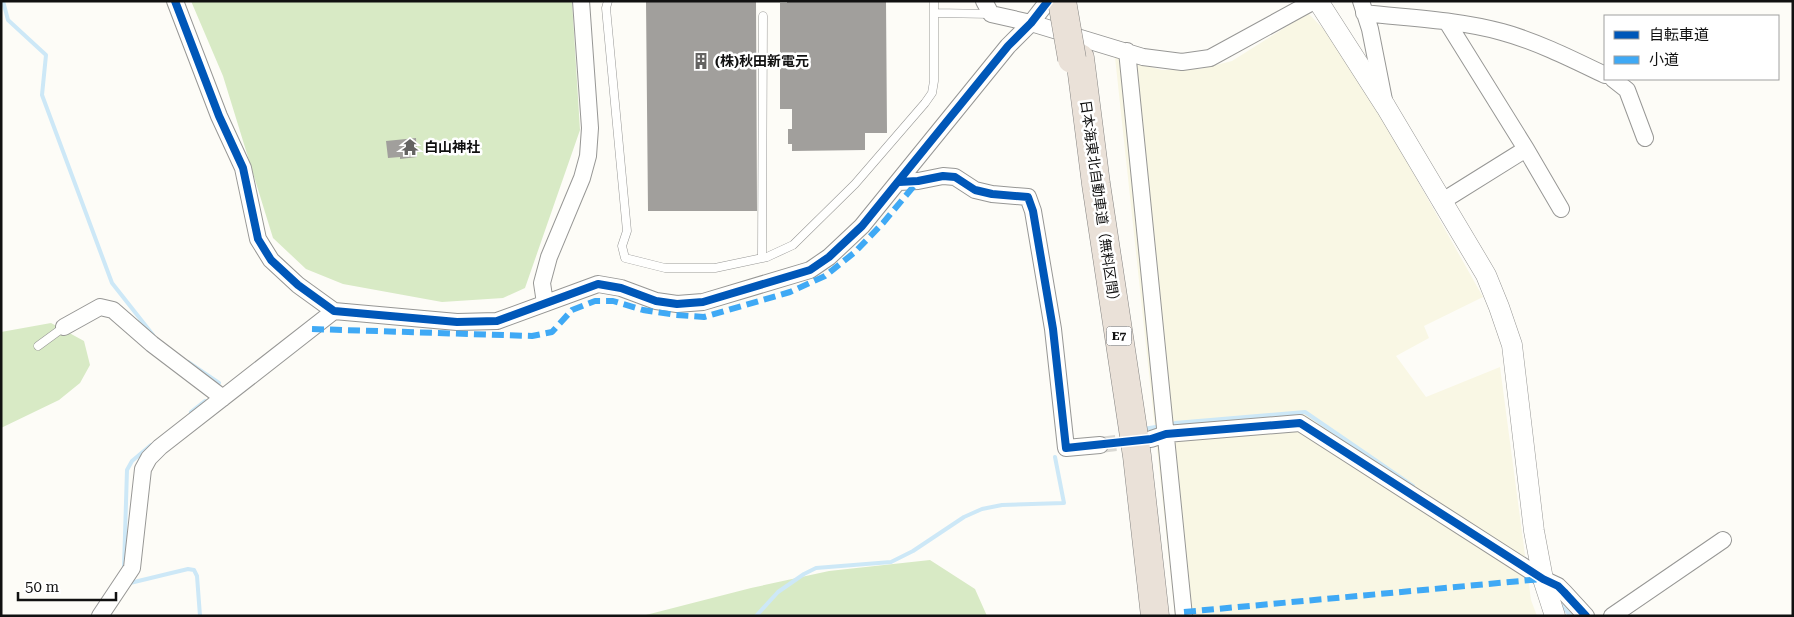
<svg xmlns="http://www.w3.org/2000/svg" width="1794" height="617" viewBox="0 0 1794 617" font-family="'Roboto Serif','Noto Sans JP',serif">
	<rect width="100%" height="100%" fill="#fdfcf7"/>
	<!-- farmland -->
	<path fill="#f9f7e4" d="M1308 13 1344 50 1483 297 1424 326 1429 338 1396 356 1426 397 1500 367 1531 600 1537 616H1175L1115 57 1162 70 1200 69 1232 61Z"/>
	<!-- forest -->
	<path fill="#d8eac5" d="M191 1H572L580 130 525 288 503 298 442 302 343 284 306 269 273 238 223 76Z
		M51 323 84 341 90 365 80 383 59 400 1 428V332Z
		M930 560 975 589 987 616H642L751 588 829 571Z"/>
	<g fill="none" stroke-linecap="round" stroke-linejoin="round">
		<!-- stream -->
		<path stroke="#cde8f7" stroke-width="4" d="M3 1 8 20 46 55 42 95 112 283 153 335
			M188 362 219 383
			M191 412 205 401
			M1175 423 1305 412 1413 486
			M1143 429 1156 427
			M124 567 127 470 132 461 151 445
			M130 583 188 569 194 570 197 576 200 616
			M1559 603 1571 616
			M756 616 778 592 804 574 816 568 891 562 913 551 964 517 982 509 1002 505 1064 503 1055 457"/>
	</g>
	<!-- building -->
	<path fill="#a19f9c" d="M646 1H756L757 211H648Z
		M787 1H886L887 133H865V150L792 151V144H788V129H792V109H780V3H787Z
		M416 138 417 157 400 159V157L388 158 386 141Z"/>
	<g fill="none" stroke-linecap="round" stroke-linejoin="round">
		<!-- minor-tunnel -->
		<path stroke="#dad9d4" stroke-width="16" stroke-dasharray="16 8" stroke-linecap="butt" d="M1100 445 1141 440"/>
		<!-- service casing -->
		<g stroke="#979795" stroke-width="9">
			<path id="service" d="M608 1 606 8 627 231 622 246 625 258 665 268H715L767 257 793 245 855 184 925 103 932 93 934 81V1
				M935 13 991 14
				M762 258 763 16
				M38 346 64 327"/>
		</g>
		<!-- minor casing -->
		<g stroke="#979795" stroke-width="18">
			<path id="minor" d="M175 1 219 116 243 168 258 239 271 260 298 285 334 311 457 322 497 321 598 284 621 288 656 301 677 304 703 302 810 270 829 257 862 226 1008 46 1031 23 1048 1
				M984 1 991 14 1031 23 1143 57 1182 62 1210 58 1314 1
				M1361 1 1370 29 1384 100
				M1364 13C1408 18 1460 20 1502 32 1536 41 1574 60 1605 75
				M1447 22 1526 149 1561 209
				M1127 51 1184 616
				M1613 79 1627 90 1645 138
				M899 182 918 181 943 176 955 177 975 190 992 194 1028 197 1033 211 1053 329 1066 448 1100 445
				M1441 202 1526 149
				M545 303 542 283 549 257 582 178 588 156 590 128 581 1
				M64 327 100 307 113 310 152 344 223 398
				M1151 439 1166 434 1300 423 1543 579 1558 586 1564 592 1586 616
				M100 616 132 568 143 469 149 458 160 447 334 311
				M1612 616 1723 540"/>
		</g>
		<!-- tertiary casing -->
		<g stroke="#979795" stroke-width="21">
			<path id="tertiary" d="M1318 1 1386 107 1486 275 1499 307 1512 345 1534 531 1543 579 1555 616"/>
		</g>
		<!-- motorway casing -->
		<g stroke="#858482" stroke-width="29">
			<path id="motorway" d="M1080 58 1096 184 1137 456 1155 616"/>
		</g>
		<!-- service -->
		<use href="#service" stroke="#fffffe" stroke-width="8"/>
		<!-- minor -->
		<use href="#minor" stroke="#fffffe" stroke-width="16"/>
		<!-- tertiary -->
		<use href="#tertiary" stroke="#fffffe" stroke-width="20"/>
		<!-- motorway -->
		<use href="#motorway" stroke="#eae1d8" stroke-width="28"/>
		<!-- motorway-bridge casing -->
		<g stroke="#858482" stroke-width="29" stroke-linecap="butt">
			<path id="motorway-bridge" d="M1062 1 1072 59"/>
		</g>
		<!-- motorway-bridge -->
		<use href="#motorway-bridge" stroke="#eae1d8" stroke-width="28"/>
		<!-- quiet -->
		<path stroke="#3fa9f5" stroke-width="6" stroke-dasharray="12 6" stroke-linecap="butt" d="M312 329 532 336 552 332 572 310 595 301H613L643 310 676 315 704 317 790 292 825 276 855 252 883 223 918 181
			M1184 612 1542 579"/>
		<!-- cycleway casing -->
		<g stroke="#fff" stroke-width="11">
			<path id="cycleway" d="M175 1 219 116 243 168 258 239 271 260 298 285 334 311 457 322 497 321 598 284 621 288 656 301 677 304 703 302 810 270 829 257 862 226 1008 46 1031 23 1048 1
				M899 182 918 181 943 176 955 177 975 190 992 194 1028 197 1033 211 1053 329 1066 448 1151 439 1166 434 1300 423 1543 579 1558 586 1564 592 1586 616"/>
		</g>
		<!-- cycleway -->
		<use href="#cycleway" stroke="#0057b8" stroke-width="8"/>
	</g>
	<!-- icons -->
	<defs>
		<g id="building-bare" transform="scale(1.35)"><path d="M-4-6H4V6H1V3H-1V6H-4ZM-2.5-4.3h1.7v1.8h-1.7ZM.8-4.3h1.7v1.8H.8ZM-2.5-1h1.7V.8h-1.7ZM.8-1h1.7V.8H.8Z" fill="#646362" stroke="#fff" stroke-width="2.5" paint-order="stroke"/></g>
		<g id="temple-bare" transform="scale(1.35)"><path d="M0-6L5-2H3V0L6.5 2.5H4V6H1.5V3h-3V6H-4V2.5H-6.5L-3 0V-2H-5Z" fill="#646362" stroke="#fff" stroke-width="2.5" paint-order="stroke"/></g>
	</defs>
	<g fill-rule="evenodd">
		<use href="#building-bare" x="701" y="61"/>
		<use href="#temple-bare" x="410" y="147"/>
	</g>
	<g text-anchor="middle" stroke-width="5" stroke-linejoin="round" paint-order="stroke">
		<!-- shield labels -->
		<rect fill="#fff" stroke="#585858" stroke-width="1" x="1106.5" y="326.5" width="25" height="19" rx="4"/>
		<g font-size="12" font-weight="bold" fill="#111">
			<text x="1119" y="340">E7</text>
		</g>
		<!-- poi labels -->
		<g font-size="14" font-weight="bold" fill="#111" stroke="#fff" text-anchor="start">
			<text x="715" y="66">(株)秋田新電元</text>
			<text x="424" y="152">白山神社</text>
		</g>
		<!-- street labels -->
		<g font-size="14" fill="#111" stroke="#fff">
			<text transform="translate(1100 204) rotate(82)" y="5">日本海東北自動車道（無料区間）</text>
		</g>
	</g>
	<!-- border -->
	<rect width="1794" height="617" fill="none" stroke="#111111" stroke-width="5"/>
	<!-- legend -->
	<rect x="1604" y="15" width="175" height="65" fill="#ffffff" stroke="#a0a0a0"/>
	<rect x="1614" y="31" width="25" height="8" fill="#0057b8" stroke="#a0a0a0"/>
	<text x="1649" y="40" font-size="15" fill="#111111">自転車道</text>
	<rect x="1614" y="56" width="25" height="8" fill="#3fa9f5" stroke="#a0a0a0"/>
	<text x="1649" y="65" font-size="15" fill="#111111">小道</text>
	<!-- scale -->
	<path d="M18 592v8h98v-8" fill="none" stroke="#111111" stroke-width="2.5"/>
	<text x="25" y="592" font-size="15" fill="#111111" stroke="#ffffff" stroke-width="4" paint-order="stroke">50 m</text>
</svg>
